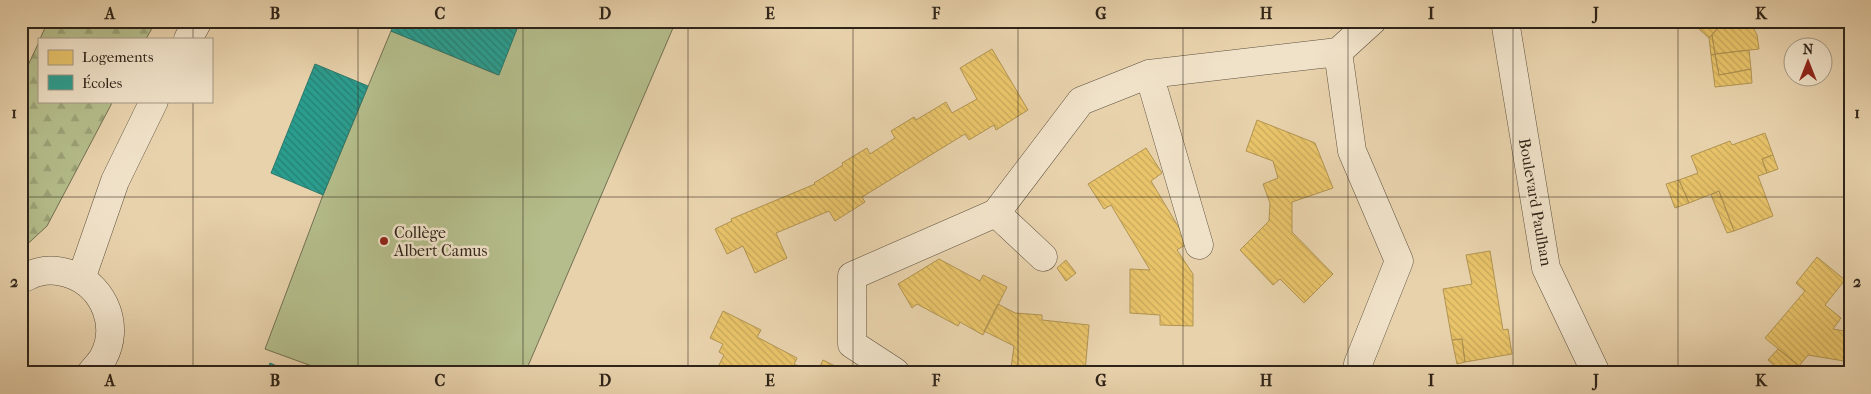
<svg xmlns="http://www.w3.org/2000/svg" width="1871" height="394" viewBox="0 0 1871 394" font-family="'IM FELL French Canon',serif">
	<defs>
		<pattern id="forest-firs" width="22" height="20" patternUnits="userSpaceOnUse" patternTransform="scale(1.25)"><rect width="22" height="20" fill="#b4bd8b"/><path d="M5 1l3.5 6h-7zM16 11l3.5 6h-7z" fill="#9ba277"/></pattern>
		<pattern id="homes-back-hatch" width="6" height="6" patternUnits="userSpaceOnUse" patternTransform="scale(1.25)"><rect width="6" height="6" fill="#e9c46a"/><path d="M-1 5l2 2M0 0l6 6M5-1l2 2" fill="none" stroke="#c8a85b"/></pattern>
		<pattern id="schools-back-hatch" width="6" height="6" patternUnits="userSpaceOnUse" patternTransform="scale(1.25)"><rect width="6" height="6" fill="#2a9d8f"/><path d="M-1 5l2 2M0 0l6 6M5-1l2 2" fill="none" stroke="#248074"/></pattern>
	</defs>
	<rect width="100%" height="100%" fill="#e8d2ac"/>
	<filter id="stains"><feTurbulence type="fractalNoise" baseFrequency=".004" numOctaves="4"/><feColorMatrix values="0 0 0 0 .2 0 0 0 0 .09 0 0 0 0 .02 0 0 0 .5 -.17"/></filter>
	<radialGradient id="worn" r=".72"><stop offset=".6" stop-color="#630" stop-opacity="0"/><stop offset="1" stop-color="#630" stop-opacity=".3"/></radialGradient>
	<!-- forest -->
	<path fill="url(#forest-firs)" stroke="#727052" d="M48 21H156L146 39H40Z
		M39 42V101H113L47 226 21 250V80Z"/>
	<!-- park -->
	<path fill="#b4bd8b" stroke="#727052" d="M520 21H676L525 373H331L265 349 323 195 391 31 498 75Z"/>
	<!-- homes -->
	<path fill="url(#homes-back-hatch)" stroke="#b19452" d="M1690 21H1724L1709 38Z
		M1724 21H1750L1757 35 1759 49 1715 54 1712 35Z
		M1712 35 1715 54 1711 55 1709 38Z
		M992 49 1028 110 996 130 994 125 969 140 965 134 862 197 865 202 835 221 829 211 776 233 787 258 755 273 743 246 727 254 715 229 732 221 731 219 815 184 814 183 843 165 842 163 867 148 870 154 895 138 891 131 914 117 916 120 946 102 952 113 977 99 960 68Z
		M1749 50 1751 69 1719 75 1715 54Z
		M1715 54 1719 75 1751 69 1752 83 1715 87 1711 55Z
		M1257 120 1315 143 1333 188 1292 202V232L1333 274 1304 303 1280 279 1273 285 1240 250 1269 221 1270 203 1263 184 1278 178 1273 161 1246 151Z
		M1765 133 1773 155 1762 159 1767 173 1758 176 1773 216 1734 231 1719 191 1689 203 1679 180 1698 173 1691 156 1730 141 1732 145Z
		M1146 148 1162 173 1151 181 1188 243 1177 250 1193 274V326L1160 325V315L1130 313V269L1150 270 1111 205 1104 209 1088 184Z
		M1773 155 1778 169 1767 173 1762 159Z
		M1679 180 1689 203 1675 208 1666 184Z
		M1719 191 1734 231 1727 233 1711 195Z
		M1490 251 1503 330 1508 329 1512 354 1465 362 1462 339 1452 340 1443 289 1472 284 1466 255Z
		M1817 257 1845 280 1825 305 1841 318 1833 329 1850 332V362L1808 355 1799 366 1765 338 1805 291 1796 283Z
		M939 259 980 281 983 275 1007 287 983 335 960 322 958 326 917 304 912 308 898 284Z
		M1066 260 1076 273 1066 281 1057 268Z
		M998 304 1015 313 1042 315V320L1089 325 1085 373H1045L1011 368 1014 346 984 331Z
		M723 311 761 330 757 337 797 358 794 364 812 373H715L724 355 719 352 723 344 710 338Z
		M1462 339 1465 362 1457 364 1452 340Z
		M1778 349 1799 366 1793 373H1783L1768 360Z
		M823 360 849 373H817Z"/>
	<!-- schools -->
	<path fill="url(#schools-back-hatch)" stroke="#2c796c" d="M395 21H520L499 75 391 31Z
		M315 64 368 86 323 195 271 173Z
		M270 363 293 373H266Z"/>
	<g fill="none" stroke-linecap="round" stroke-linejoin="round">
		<!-- minor casing -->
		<g stroke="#5d503e" stroke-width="29">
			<path id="minor" d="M1505 21 1546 268 1596 373
				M1149 74 1199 245
				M996 213 1043 257
				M895 372 852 344V276L996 213 1081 101 1149 74 1338 52
				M1357 373 1358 364 1399 261 1352 151 1338 52 1372 21"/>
		</g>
		<!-- tertiary casing -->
		<g stroke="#5d503e" stroke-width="29">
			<path id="tertiary" d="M188 39 198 21
				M21 279C27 277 33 273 39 272 50 269 62 271 73 275 105 288 120 327 103 358 100 363 95 368 91 373
				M81 279 115 181 154 101"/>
		</g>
		<!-- minor -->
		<use href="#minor" stroke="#f0e2c9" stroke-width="28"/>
		<!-- tertiary -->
		<use href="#tertiary" stroke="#f0e2c9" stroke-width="28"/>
	</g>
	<!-- grid -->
	<path fill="none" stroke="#2f2419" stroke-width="1" stroke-opacity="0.55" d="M193 21V39M358 21V373M523 21V373M688 21V373M853 21V373M1018 21V373M1183 21V373M1348 21V373M1513 21V373M1678 21V373M193 101V373M21 197H1850"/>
	<!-- markers -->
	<circle fill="#8f2418" stroke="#f0e2c9" stroke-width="2" cx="384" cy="241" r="5"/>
	<g text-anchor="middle" stroke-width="5" stroke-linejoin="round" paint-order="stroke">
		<!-- street labels -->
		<g font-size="16" fill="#2f2419" stroke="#f0e2c9">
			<text transform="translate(1536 202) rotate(80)" y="6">Boulevard Paulhan</text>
		</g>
		<!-- poi labels -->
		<g font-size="16" fill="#2f2419" stroke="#f0e2c9" text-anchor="start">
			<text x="394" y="238">Collège<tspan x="394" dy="18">Albert Camus</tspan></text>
		</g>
	</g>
	<!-- margin -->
	<rect width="1871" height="394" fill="none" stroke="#e8d2ac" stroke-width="55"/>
	<!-- legend -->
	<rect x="38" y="38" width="175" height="65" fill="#f0e2c9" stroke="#a39683"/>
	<rect x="48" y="50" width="25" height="15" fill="#e9c46a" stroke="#a39683"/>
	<text x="82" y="62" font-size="15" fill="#2f2419">Logements</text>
	<rect x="48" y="75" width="25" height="15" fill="#2a9d8f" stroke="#a39683"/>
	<text x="82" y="88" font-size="15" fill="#2f2419">Écoles</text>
	<!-- north arrow -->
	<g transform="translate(1808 62)"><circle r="24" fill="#f0e2c9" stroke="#a39683"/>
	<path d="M0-4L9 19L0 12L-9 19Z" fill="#8f2418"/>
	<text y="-8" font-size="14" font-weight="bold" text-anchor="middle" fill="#2f2419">N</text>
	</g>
	<rect x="28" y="28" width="1816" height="338" fill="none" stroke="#2f2419" stroke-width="2"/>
	<g font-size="16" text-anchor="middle" font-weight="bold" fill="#2f2419">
		<text x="110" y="19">A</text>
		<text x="275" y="19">B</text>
		<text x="440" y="19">C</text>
		<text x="605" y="19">D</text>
		<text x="770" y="19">E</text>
		<text x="936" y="19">F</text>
		<text x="1101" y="19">G</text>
		<text x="1266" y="19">H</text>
		<text x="1431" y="19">I</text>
		<text x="1596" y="19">J</text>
		<text x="1761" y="19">K</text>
		<text x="14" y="118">1</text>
		<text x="1857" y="118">1</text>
		<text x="14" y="287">2</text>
		<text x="1857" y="287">2</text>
		<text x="110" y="386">A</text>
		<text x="275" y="386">B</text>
		<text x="440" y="386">C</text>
		<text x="605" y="386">D</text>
		<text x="770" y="386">E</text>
		<text x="936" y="386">F</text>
		<text x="1101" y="386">G</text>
		<text x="1266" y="386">H</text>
		<text x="1431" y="386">I</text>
		<text x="1596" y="386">J</text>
		<text x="1761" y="386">K</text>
	</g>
	<rect width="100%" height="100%" filter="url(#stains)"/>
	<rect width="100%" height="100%" fill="url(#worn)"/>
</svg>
